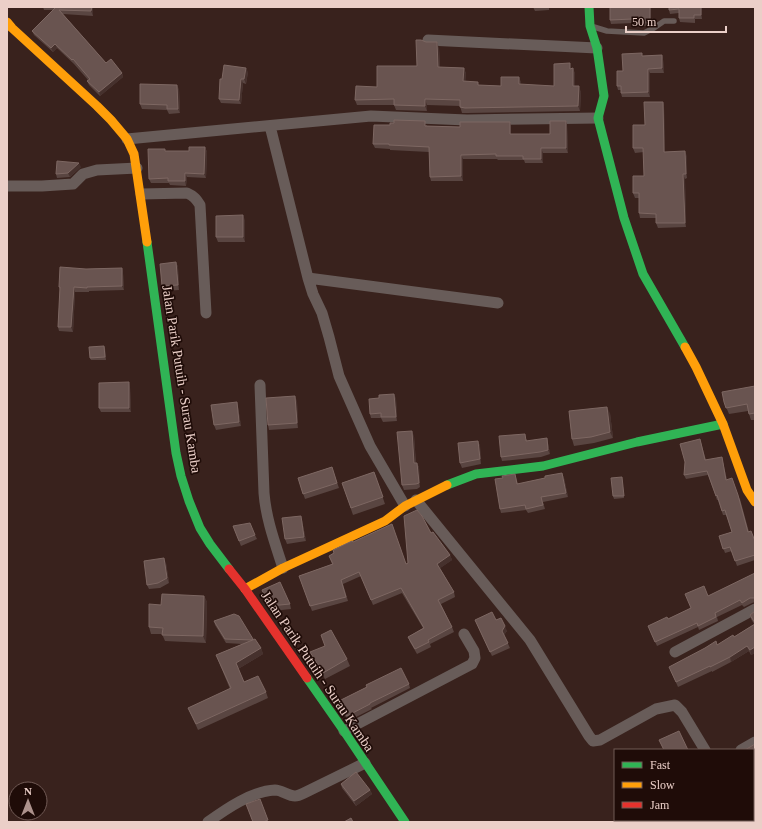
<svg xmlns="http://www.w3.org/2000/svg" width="762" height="829" viewBox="0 0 762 829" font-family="Georgia,serif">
	<rect width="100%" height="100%" fill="#39221d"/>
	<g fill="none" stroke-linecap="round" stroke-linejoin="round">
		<!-- lane -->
		<path stroke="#685c59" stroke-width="5.5" d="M594 27 607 31 644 33 654 28 664 21H674"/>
		<!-- street -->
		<path stroke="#685c59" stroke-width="11" d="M428 40 597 48
			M270 126 308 278 313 294 322 313 329 337 339 376 370 446 405 506
			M127 139 371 116 467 120 598 118
			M7 186H42L73 184 83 174 97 170 137 168
			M141 194 187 193C194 196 196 199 200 205L206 313
			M308 278 498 303
			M260 385 264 493C266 519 275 543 283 568
			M416 500 530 640 589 736 593 741 600 740 656 709 675 705 682 712 705 750
			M675 652 755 609
			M344 731 472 664 475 658 474 651 464 634
			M741 750 755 742
			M738 820 739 822
			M208 822C226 809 252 791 275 790 282 790 288 796 295 796 298 796 302 794 304 793L365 763
			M625 822 628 820"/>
		<!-- fast -->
		<path stroke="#30b455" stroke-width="9" d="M589 7 590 26 597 48 604 96 598 118 624 218 643 274 685 347
			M147 242 176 453 181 476 189 501 200 528 210 544 229 569
			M447 485 476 474 543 466 637 442 723 424
			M307 678 344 731 405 822"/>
		<!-- slow -->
		<path stroke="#ff9f0a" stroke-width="9" d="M7 22 12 28 97 106 111 120 127 139 134 154 147 242
			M685 347 696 367 723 424 747 490 755 502
			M245 589 283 568 385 521 405 506 447 485"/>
		<!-- jam -->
		<path stroke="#e5322d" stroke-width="9" d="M229 569 245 589 307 678"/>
	</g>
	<!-- wall -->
	<path fill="#594541" d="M43 7H93V16L63 14 106 63 122 73 123 77 100 96 89 85 87 81 88 80 74 64 57 48 53 52 34 35 32 31 53 10H44Z
		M533 7H549V10L535 11Z
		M610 7H650L651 10V25L649 26H634L633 23 611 24 610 20Z
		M702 7V19H695V23L680 22 679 18V13L670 14 669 10Z
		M439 48 440 67 464 68 466 74 465 81 479 85 501 86 519 77 521 83V85L554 86 571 69 573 68 575 74V86L581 92 580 111 467 113H462L460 106 427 105V111L396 110 394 105H357L355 100 377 87 417 66Z
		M662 55 663 59 664 73H650V97H622L621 93V90H618L617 86 623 71 643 56Z
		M248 72 246 84 243 83 241 104 221 103 219 99Z
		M179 89 180 113 169 114 167 110 142 109 140 104Z
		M663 102 664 106 665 152 687 156V178L685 179 686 227 658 228 656 223V218H640L639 213V198H635L633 193 644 176V152L635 153 633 148 645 125Z
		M566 121 567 125 568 153H543V163H525L524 160H498L497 159H463V181H431L430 177 429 152 390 150V149L375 148 373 144 427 125V126L460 127 511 126V134H550Z
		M205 147 207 152 206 178 187 177 186 186 170 185 169 183H151L149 179 165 149V151H189Z
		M81 167 70 177 57 178 56 174Z
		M245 220V242H218L216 237Z
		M176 262 178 267 179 290 164 291 162 286Z
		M122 268 123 273 124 290 89 291V292H75L73 332 59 331 58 327 60 290 59 287 86 269Z
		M104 346 105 348 106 360H91L90 358Z
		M755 386V420H751L748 411 729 414 724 402Z
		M130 387 131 412H101L99 408Z
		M396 398 397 421 383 422 381 418H371L370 414Z
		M297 401 298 428 269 430 268 425Z
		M238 407 241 426 216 430 214 425Z
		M610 413 613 438 594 443 574 446 572 439Z
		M414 436 416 463 419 467 420 487 417 489 404 490 402 485Z
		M547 438 548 443 550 454 541 457 502 461 501 457 527 439V441Z
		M700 439 706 460 722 457 723 462 727 480 740 499 749 532 755 541V560L737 566 732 551 725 553 719 536 732 532 726 515H723L718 500H717L708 475 686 479 684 475Z
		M478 441 480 446 481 464 462 468 460 463Z
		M332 467 339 488 305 499 298 478Z
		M374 472 385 504 353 515 342 483Z
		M562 473 564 478 568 497 543 502 545 509 528 513 526 510 501 513 500 509 503 478 515 474 518 484 545 478Z
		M622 477V480L624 498 614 499 613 496Z
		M302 520 306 541 287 544 285 539Z
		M233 526 255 535 257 539 241 546Z
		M431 533 450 555 452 560 440 568 454 592 455 597 441 604 452 627 454 632 430 644 431 647 417 654 410 642 408 637 423 628 402 593 373 605 361 576 343 584 348 601 312 611 299 576 332 564 329 556 334 553 333 550 353 542 406 564 408 563Z
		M166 563 169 583 160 588 149 589 147 585Z
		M755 573V602L752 603 744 607 742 605 717 617 718 621 699 630 698 627 657 646 648 626 668 619 691 608 708 596Z
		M262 590 290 604 291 609 272 611 269 606Z
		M204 596 207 602 206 643 165 641 162 634H151L149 627 161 605Z
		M755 611V653L751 655 749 651 731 662 712 672V671L678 687 669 667 734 637 754 624 751 619 750 615Z
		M475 620H496L507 631 504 635 510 648 492 656Z
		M214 621 253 639 261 648 263 654 238 669 244 682 266 692 268 698 198 730 188 708 230 689 216 655 242 644 226 643 215 625Z
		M310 652 347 659 350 666 325 679 313 658Z
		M409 684 410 688 371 708 372 709 348 721 340 706 339 701 367 687Z
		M755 744V808L753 809V750Z
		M341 784 370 790 372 794 356 806 342 788Z
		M635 820H702L698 822H633Z"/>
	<!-- shaded-wall -->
	<path fill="#46312d" d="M92 7H93V16L91 11Z
		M650 7 651 10V25L650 21Z
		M701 7H702V19L701 15Z
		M437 42 439 48 440 73 438 67Z
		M55 44 57 48 53 52 51 48Z
		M662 55 663 59 664 73 662 68Z
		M246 68 248 72 246 84 244 79Z
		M464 68 466 74 465 87 463 81Z
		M573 68 575 74V92L573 86Z
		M648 69 650 73V97L648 92Z
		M122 73 123 77 100 96 99 92Z
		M519 77 521 83V90L519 84Z
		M241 79 243 83 241 104 239 100Z
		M177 85 179 89 180 113 178 109Z
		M579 86 581 92 580 111 578 106Z
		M425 99 427 105V111L425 106Z
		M663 102 664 106 665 156 664 152Z
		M566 121 567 125 568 153 566 148Z
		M510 122 511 126V139L510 134Z
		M205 147 207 152 206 178 204 174Z
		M541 148 543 153V163L541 159Z
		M685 151 687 156V178L686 174Z
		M461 155 463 159V181L461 176Z
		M79 163 81 167 70 177 68 173Z
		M185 173 187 177 186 186 185 181Z
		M683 174 685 179 686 227 685 223Z
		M243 215 245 220V242L243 237Z
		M176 262 178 267 179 290 178 285Z
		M122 268 123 273 124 290 122 286Z
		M74 287 75 292 73 332 71 327Z
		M129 382 130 387 131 412 129 408Z
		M394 394 396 398 397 421 396 417Z
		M295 396 297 401 298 428 297 423Z
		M237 402 238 407 241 426 239 422Z
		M607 407 610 413 613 438 610 432Z
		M412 431 414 436 416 468 414 463Z
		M547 438 548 443 550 454 548 450Z
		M478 441 480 446 481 464 480 459Z
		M722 457 723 462 728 484 726 480Z
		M417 463 419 467 420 487 419 483Z
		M562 473 564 478 568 497 566 493Z
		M301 516 302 520 306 541 304 537Z
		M450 555 452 560 439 569 437 564Z
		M164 558 166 563 169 583 167 578Z
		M204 596 207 602 206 643 203 636Z
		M505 626 507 631 504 635 502 631Z
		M747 646 749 651 731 662 730 657Z
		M755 647V653L751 655 750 650Z
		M261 648 263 654 238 669 236 663Z
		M370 790 372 794 356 806 354 801Z"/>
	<!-- building -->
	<path fill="#695450" stroke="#7d6762" d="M56 7H92L91 11 59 10 106 63 111 59 122 73 99 92 87 81 90 79 73 59 72 60 55 44 51 48 32 31Z
		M610 7H650V21L648 22H633V19L610 20Z
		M669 7H701V15H694V18H679V9L669 10Z
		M416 40H421L426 42H437L438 67 464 68 463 81 478 82V85L501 86V77H519V84L554 86V64L570 63V69L573 68V86H579L578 106 465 108 460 107V100L425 99V106L394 105V99L355 100 356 86 377 87V66H417Z
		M642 53V56L662 55V68L648 69V92L621 93V86H617V71H623L622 54Z
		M224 65 246 68 244 79H241L239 100 219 99 220 79H222Z
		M140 84 177 85 178 109H167V105L140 104Z
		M644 102H663L664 152 685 151 686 174H683L685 223H656V214L639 213V193H633V176H644L643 148H633V125H645Z
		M394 120 425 121V126L460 127V122H510V134H550V121H566V148H541V159H523V156H496V154L461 155V176L430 177 429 147 389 145V144H373L374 125H390V123H394Z
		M189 147H205L204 174 185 173V181H168V178L149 179 148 149H165V151H189Z
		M57 161 79 163 68 173 56 174Z
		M243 215V237H216V216Z
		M176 262 178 285 162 286 160 264Z
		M60 267 86 269 122 268V286L87 287V288L74 287 71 327H58L60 287H59Z
		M104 346 105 357 90 358 89 347Z
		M129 382V408H99V383Z
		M755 386V413L749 414 747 404 726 408 724 402 722 392Z
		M394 394 396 417H381V413L370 414 369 399 379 398V395Z
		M295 396 297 423 268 425 266 398Z
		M237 402 239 422 214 425 211 405Z
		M607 407 610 432 591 437 572 439 569 411Z
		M412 431 414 463H417L419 483 416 484 402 485 397 432Z
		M525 434 526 441 547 438 548 450 540 452 501 457 499 436Z
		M700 439 705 460 722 457 726 480 732 478 738 495 748 532 751 531 755 541V555L735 561 730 547 723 549 719 536 732 532 725 510 722 511 717 495 716 496 707 471 684 475 685 462 680 444Z
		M478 441 480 459 460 463 458 443Z
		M332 467 337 483 303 494 298 478Z
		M374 472 383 497 351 508 342 483Z
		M562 473 566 493 541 497 543 505 526 509 525 505 500 509 495 479 503 478 502 476 515 474 517 484 545 478V476Z
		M622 477 624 496H613L611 478Z
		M417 510 422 516 431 533 433 532 450 555 437 564 454 592 438 600 452 627 428 640 429 642 415 649 408 637 424 628 401 588 371 600 359 572 341 580 346 597 310 606 299 576 333 564 329 556 334 553 333 550 352 541 353 542 392 524 406 564 408 563 404 516Z
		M301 516 304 537 285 539 282 518Z
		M250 523 255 535 239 541 233 526Z
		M164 558 167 578 158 583 147 585 144 561Z
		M755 573V598H750L742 603 740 600 715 613 716 617 698 626 697 623 655 642 648 626 667 617 668 619 691 608 685 594 704 586 708 596Z
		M280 582 290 604 270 606 267 602 262 590Z
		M162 594 204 596 203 636 162 635 163 628 149 627V604L161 605Z
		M755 611V623L750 615Z
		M492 612 496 620 501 618 505 626 502 631 508 643 490 652 475 620Z
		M234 614 239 616 253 639 252 640 225 639 214 621Z
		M755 624V648V647L750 650 747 646 730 657 710 667V666L676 682 669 667 705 648 716 641 717 645 733 635 734 637Z
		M331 630 347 659 323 673 310 652 325 646 321 635Z
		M255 639 261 648 236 663 244 682 258 676 266 692 196 724 188 708 231 688 216 655Z
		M401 668 409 684 370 703V704L347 716 339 701 367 687 366 685Z
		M679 731 688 750H664L659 740Z
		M755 744V802L753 803V750H745Z
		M356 772 370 790 354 801 341 784Z
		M260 799 268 820 263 822H253L246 804Z
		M351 818 353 822H344Z
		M635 820H692L688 822H633V821Z"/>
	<g text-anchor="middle" stroke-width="3.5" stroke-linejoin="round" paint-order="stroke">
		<!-- street labels -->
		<g font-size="14" fill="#ebcfc8" stroke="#1f0c08">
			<text transform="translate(182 379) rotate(81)" y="5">Jalan Parik Putuih - Surau Kamba</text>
			<text transform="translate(318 671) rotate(56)" y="5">Jalan Parik Putuih - Surau Kamba</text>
		</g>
	</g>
	<!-- border -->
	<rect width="762" height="829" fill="none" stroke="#ebcfc8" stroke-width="16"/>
	<!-- legend -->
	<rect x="614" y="749" width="140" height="72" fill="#1f0c08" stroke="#715a55"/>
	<rect x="622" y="762" width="20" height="6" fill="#30b455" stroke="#715a55"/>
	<text x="650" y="769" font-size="12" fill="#ebcfc8">Fast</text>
	<rect x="622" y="782" width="20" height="6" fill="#ff9f0a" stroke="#715a55"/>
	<text x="650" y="789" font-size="12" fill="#ebcfc8">Slow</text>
	<rect x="622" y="802" width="20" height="6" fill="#e5322d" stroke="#715a55"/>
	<text x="650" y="809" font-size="12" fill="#ebcfc8">Jam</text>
	<!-- north arrow -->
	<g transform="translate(28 801)"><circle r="19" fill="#1f0c08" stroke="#715a55"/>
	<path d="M0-3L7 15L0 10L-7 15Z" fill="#ad928c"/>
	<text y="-6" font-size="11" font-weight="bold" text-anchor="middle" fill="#ebcfc8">N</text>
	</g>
	<!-- scale -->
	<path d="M626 26v6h100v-6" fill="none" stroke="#ebcfc8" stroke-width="2"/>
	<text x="632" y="26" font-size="12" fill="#ebcfc8" stroke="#1f0c08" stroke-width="3" paint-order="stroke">50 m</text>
</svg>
